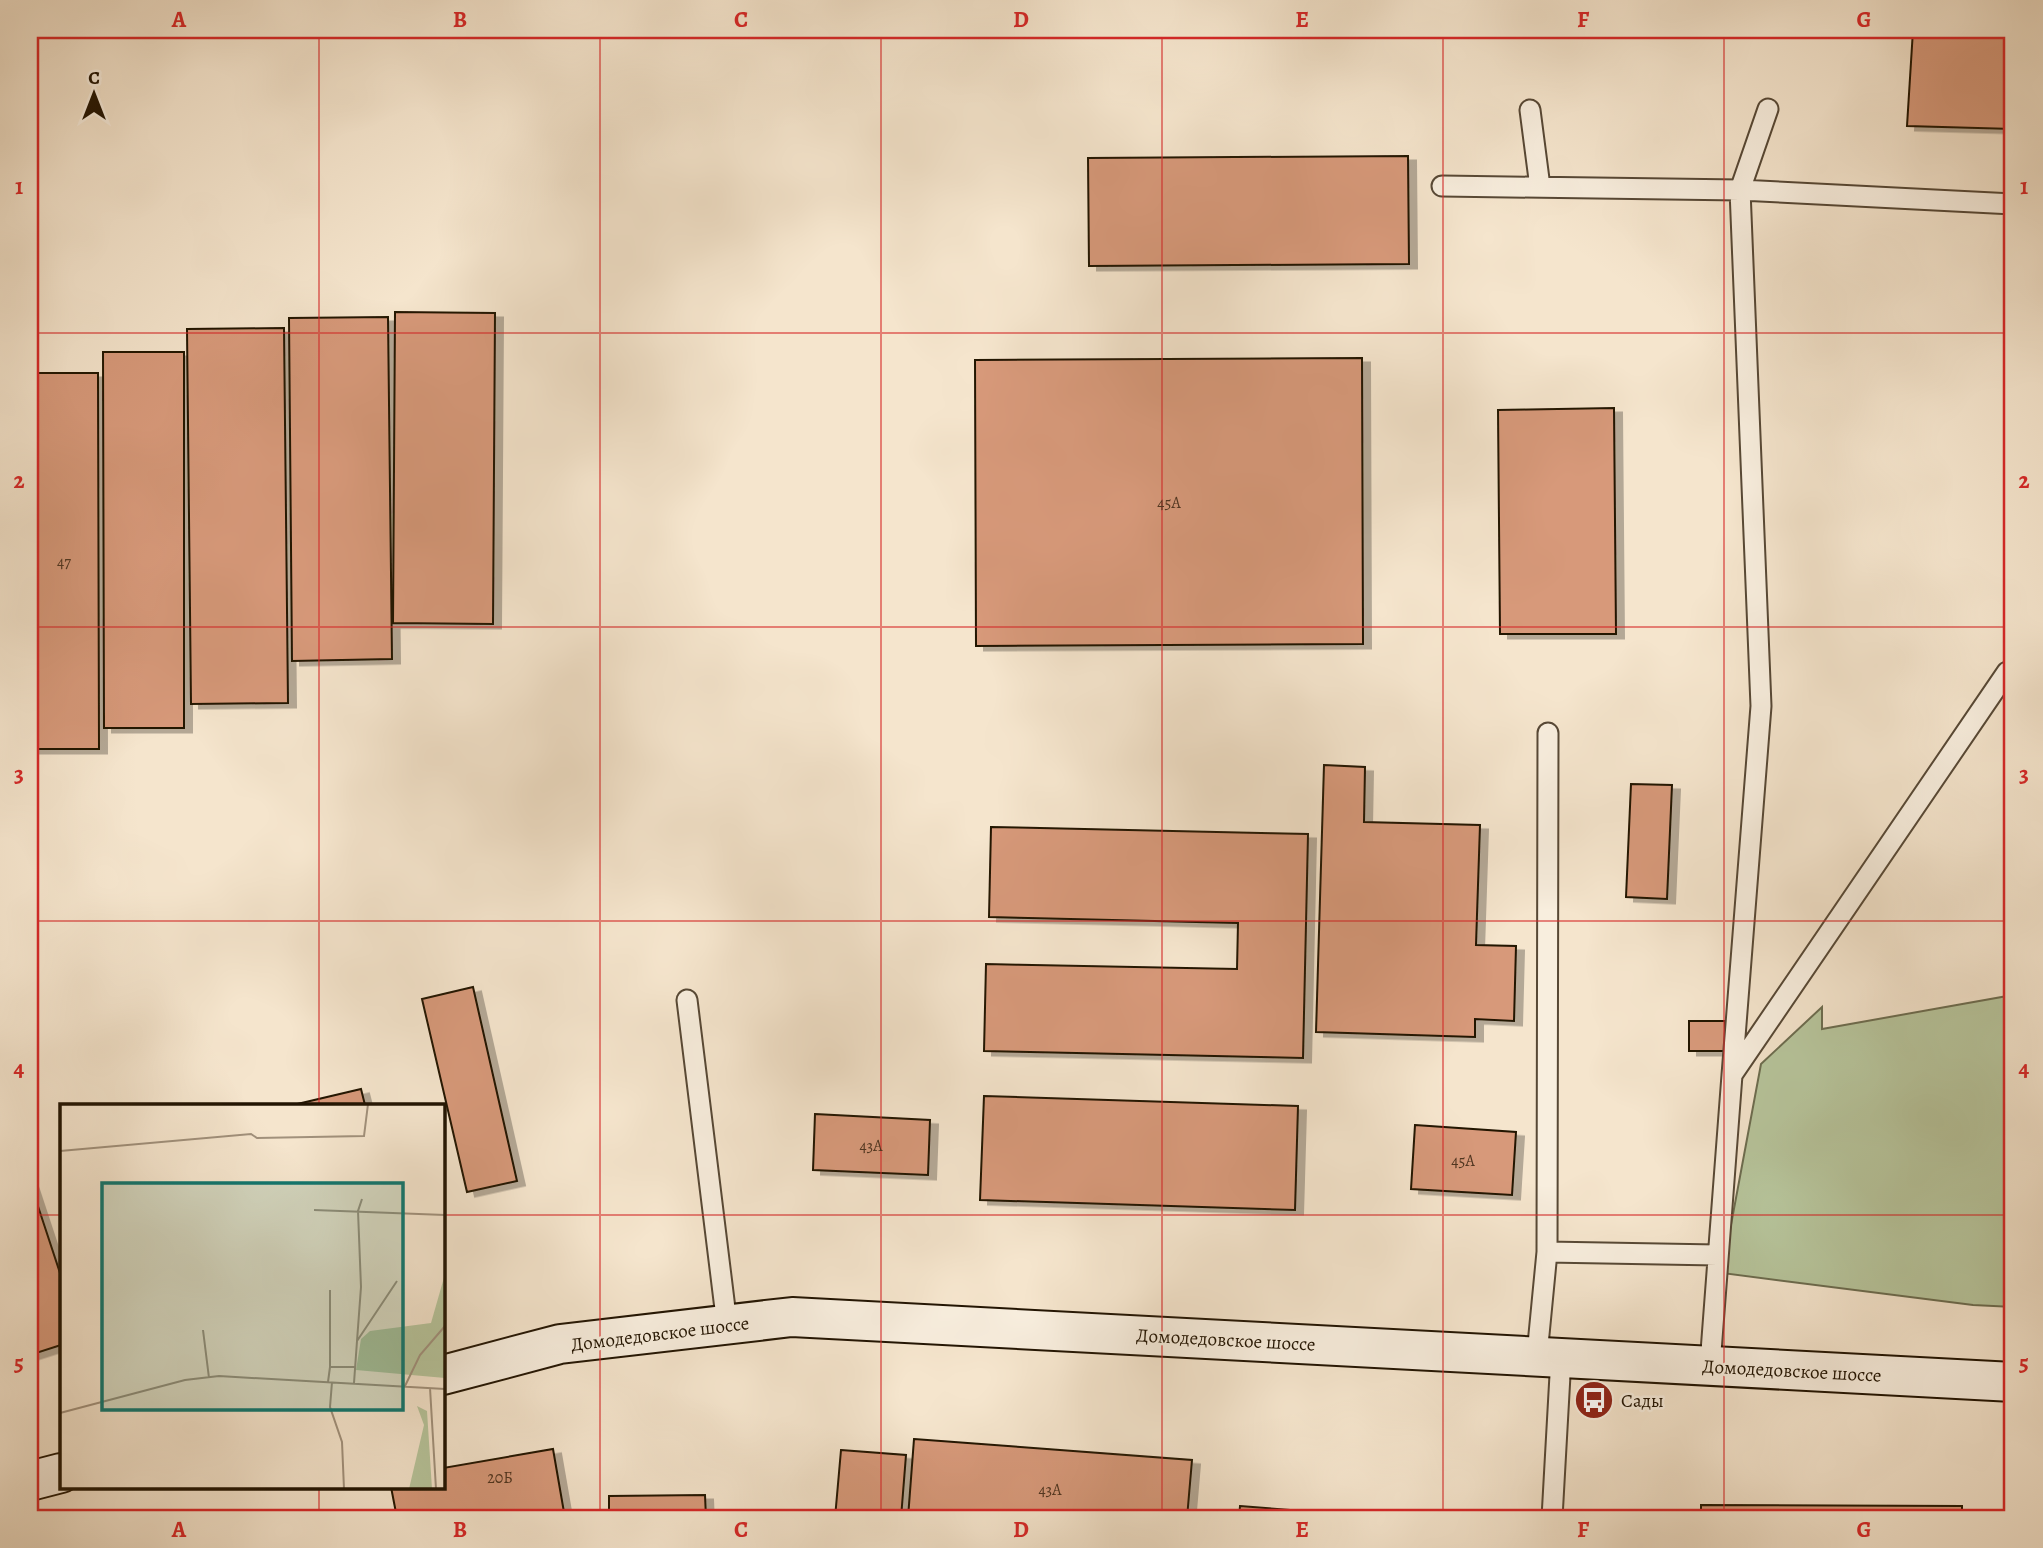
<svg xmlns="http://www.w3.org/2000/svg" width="2043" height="1548" viewBox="0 0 2043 1548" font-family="Alegreya,serif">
	<defs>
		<filter id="shadow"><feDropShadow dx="8" dy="4.5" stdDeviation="0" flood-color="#0004"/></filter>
	</defs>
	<rect width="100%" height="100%" fill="#f5e5cd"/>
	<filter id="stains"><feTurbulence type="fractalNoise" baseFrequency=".00286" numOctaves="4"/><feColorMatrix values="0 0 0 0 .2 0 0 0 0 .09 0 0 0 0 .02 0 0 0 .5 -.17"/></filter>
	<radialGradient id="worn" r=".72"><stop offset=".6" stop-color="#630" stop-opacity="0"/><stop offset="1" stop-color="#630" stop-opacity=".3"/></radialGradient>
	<!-- green -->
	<path fill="#b7c59c" stroke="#6c6c4f" stroke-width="2" d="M2013 995V1307L1973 1305 1722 1273 1761 1064 1822 1007V1029Z"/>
	<!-- building -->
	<path fill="#d7997a" stroke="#221402" stroke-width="2" filter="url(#shadow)" d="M1913 30H2013V129L1907 126Z
		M1408 156 1409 264 1089 266 1088 158Z
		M395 312 495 313 493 624 393 623Z
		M388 317 392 659 292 661 289 318Z
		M284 328 288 703 191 704 187 329Z
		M103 352H184V728H104Z
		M1362 358 1363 644 976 646 975 360Z
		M30 373H98L99 749H30Z
		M1614 408 1616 634H1500L1498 410Z
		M1324 765 1365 767 1364 822 1480 825 1476 945 1516 946 1514 1021 1475 1019V1037L1316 1032Z
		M1631 784 1672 785 1667 899 1626 897Z
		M991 827 1308 834 1303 1058 984 1051 986 964 1237 969 1238 923 989 917Z
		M473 987 517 1181 467 1192 422 999Z
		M1689 1021H1725V1051H1689Z
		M361 1089 365 1105H293Z
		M984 1096 1298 1106 1295 1210 980 1200Z
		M815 1114 930 1120 928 1175 813 1170Z
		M1415 1125 1516 1132 1512 1195 1411 1189Z
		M30 1182 61 1276V1345L30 1355Z
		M914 1439 1192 1460 1187 1518H908Z
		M553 1449 565 1518H397L391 1487H443V1468Z
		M841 1450 906 1455 901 1518H835Z
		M705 1495 706 1518H609V1496Z
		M1701 1505 1962 1506V1518H1701Z
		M1240 1506 1341 1514 1340 1518H1239Z
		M1348 1515 1390 1518H1348Z"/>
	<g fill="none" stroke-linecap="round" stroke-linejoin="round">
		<!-- service casing -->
		<g stroke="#574835" stroke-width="23">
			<path id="service" d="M1530 110 1540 187
				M1442 186 1740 190 2013 204
				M687 1000 727 1325
				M1732 1075 1761 706 1740 190 1768 109
				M1547 1252 1548 733
				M1537 1355 1547 1252 1717 1255
				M1710 1365 1732 1075 2007 672
				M1552 1518 1561 1357"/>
		</g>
		<!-- secondary casing -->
		<g stroke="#221402" stroke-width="42">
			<path id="secondary" d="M443 1375 560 1344 792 1317 2013 1382
				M30 1481 61 1473"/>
		</g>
		<!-- service -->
		<use href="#service" stroke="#f8eede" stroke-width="19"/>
		<!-- secondary -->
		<use href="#secondary" stroke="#f8eede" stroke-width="38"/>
	</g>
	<!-- grid -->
	<path fill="none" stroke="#d62828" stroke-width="2" stroke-opacity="0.55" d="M319 30V1105M600 30V1518M881 30V1518M1162 30V1518M1443 30V1518M1724 30V1518M30 333H2013M30 627H2013M30 921H2013M30 1215H61M443 1215H2013M319 1487V1518"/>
	<!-- icons -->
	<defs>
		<g id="bus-disc" transform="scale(2.0125)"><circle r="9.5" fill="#8f2418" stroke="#f8eede"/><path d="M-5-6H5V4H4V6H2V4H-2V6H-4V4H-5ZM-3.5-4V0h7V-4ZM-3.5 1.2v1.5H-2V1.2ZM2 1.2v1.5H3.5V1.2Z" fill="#fff"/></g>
	</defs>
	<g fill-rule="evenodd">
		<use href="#bus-disc" x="1594" y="1400"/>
	</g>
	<g text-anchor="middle" stroke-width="5" stroke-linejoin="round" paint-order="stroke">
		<!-- number labels -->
		<g font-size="16" fill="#4f3520">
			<text x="1169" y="508">45А</text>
			<text x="64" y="567">47</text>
			<text x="871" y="1151">43А</text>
			<text x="1463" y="1166">45А</text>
			<text x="500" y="1483">20Б</text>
			<text x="1050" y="1495">43А</text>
		</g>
		<!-- street labels -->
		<g font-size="19" fill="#221402" stroke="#f8eede">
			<text transform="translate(660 1333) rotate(-7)" y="7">Домодедовское шоссе</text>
			<text transform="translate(1226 1339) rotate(3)" y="7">Домодедовское шоссе</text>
			<text transform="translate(1792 1370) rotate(3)" y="7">Домодедовское шоссе</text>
		</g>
		<!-- poi labels -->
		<g font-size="19" fill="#221402" stroke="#f8eede" text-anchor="start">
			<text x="1621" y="1407">Сады</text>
		</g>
	</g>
	<!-- overview -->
	<g transform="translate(60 1104)">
		<rect width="385" height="385" fill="#f5e5cd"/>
		<path d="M385 170V274L296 266 301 235 310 227 371 219ZM357 302 367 307 372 385H349L364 321Z" fill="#b7c59c"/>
		<path fill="none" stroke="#a1917c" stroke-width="2" d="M0 47 191 30 197 34 304 32 308 0M254 106 385 111M143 226 149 274M297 237 301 183 298 107 302 95M270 263V186M268 278 270 263H295M272 278 270 303 282 338 284 385M294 279 297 237 337 177M345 282 360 251 385 222M370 284 376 385M0 309 125 276 159 272 385 285"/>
		<path fill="#0f766e" fill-opacity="0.15" stroke="#0f766e" stroke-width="3.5" d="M42 79H343V306H42Z"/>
		<rect width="385" height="385" fill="none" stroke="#221402" stroke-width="3.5"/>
	</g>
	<!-- margin -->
	<rect width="2043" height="1548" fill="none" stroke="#f5e5cd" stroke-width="77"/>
	<!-- north arrow -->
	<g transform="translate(94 94)" stroke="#f8eede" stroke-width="5" paint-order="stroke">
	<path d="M0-5L12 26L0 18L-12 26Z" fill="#221402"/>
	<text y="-10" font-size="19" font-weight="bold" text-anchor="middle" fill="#221402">С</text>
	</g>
	<rect x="38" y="38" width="1966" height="1472" fill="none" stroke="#d62828" stroke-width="2.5"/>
	<g font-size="23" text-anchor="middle" font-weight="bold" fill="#d62828">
		<text x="179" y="27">A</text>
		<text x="460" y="27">B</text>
		<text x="741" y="27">C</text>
		<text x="1021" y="27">D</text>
		<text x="1302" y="27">E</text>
		<text x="1583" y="27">F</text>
		<text x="1864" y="27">G</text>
		<text x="19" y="194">1</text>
		<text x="2024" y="194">1</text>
		<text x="19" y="488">2</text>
		<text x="2024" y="488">2</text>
		<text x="19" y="782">3</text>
		<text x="2024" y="782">3</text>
		<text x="19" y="1076">4</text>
		<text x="2024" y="1076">4</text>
		<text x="19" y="1370">5</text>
		<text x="2024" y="1370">5</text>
		<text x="179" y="1537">A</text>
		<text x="460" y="1537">B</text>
		<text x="741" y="1537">C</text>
		<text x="1021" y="1537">D</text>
		<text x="1302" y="1537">E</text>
		<text x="1583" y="1537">F</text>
		<text x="1864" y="1537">G</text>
	</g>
	<rect width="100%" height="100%" filter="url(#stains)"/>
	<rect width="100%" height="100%" fill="url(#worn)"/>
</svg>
